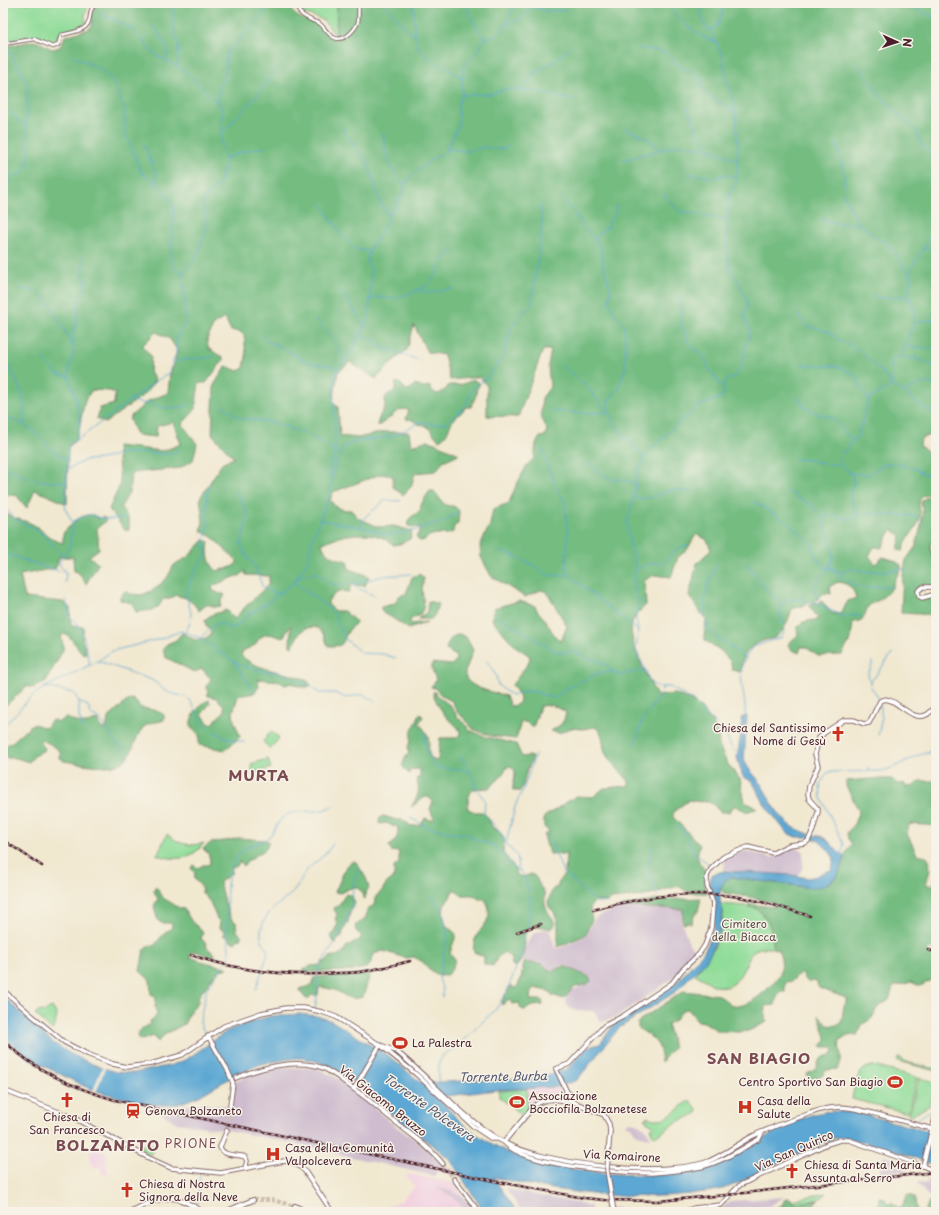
<svg xmlns="http://www.w3.org/2000/svg" width="939" height="1215" viewBox="0 0 939 1215" font-family="'Playpen Sans',sans-serif">
	<rect width="100%" height="100%" fill="#f7f3e8"/>
	<filter id="ink" filterUnits="userSpaceOnUse"><feTurbulence type="fractalNoise" baseFrequency=".025" numOctaves="2"/><feDisplacementMap in="SourceGraphic" scale="8" xChannelSelector="R" yChannelSelector="G"/><feConvolveMatrix kernelMatrix="1 2 1 2 8 2 1 2 1" color-interpolation-filters="sRGB"/></filter>
	<filter id="wash" filterUnits="userSpaceOnUse"><feTurbulence type="fractalNoise" baseFrequency=".012" numOctaves="4" result="noise"/><feDisplacementMap in="SourceGraphic" scale="16" xChannelSelector="R" yChannelSelector="G"/><feGaussianBlur stdDeviation="0.9" result="paint"/><feColorMatrix in="noise" values="0 0 0 0 0 0 0 0 0 0 0 0 0 0 0 0 0 1.4 0 .05"/><feComposite in="paint" operator="in"/></filter>
	<g filter="url(#wash)">
		<rect width="100%" height="100%" fill="#f1e8d0"/>
		<!-- built -->
		<path fill="#f2cfe1" d="M562 1088V1093L557 1096 541 1098 533 1104 528 1110 527 1089Z
			M99 1150 108 1155 105 1160 108 1173 102 1174 100 1167 93 1169 89 1152Z
			M408 1174 453 1183 475 1212H382L386 1208 399 1201 401 1202 408 1193 415 1187 406 1176Z"/>
		<!-- industrial -->
		<path fill="#cfbdcf" d="M789 847H797L803 851V868L798 875 724 870 725 858 746 851 772 858Z
			M618 908 683 909 682 923 689 944 697 952 673 978 617 1017 601 1022 596 1014 592 1011 574 1010 568 1007 565 1003 568 994 572 990 589 984 591 981 590 977 564 965H561L558 968 552 970 546 967 543 963 522 961 527 943 533 934 544 929H547L550 932 555 948H560L585 936 596 917Z
			M274 1067 312 1068 319 1069 337 1078 357 1092 390 1122 423 1146 432 1153 442 1167 453 1169 451 1174 436 1171 435 1176 325 1151 317 1148 228 1130 177 1123 161 1113 163 1106 173 1107 207 1103 208 1105 230 1106 231 1107 235 1082 249 1075Z
			M631 1122 638 1124 645 1128 651 1138 644 1137 636 1133 631 1127 627 1125V1123Z
			M884 1155 909 1164 908 1170 879 1174Z
			M927 1180H929L933 1183 936 1181V1202H933L918 1184V1181L927 1184Z
			M436 1188 453 1191V1193L462 1195 475 1212H466L455 1198Z
			M506 1189 591 1206V1212H522Z
			M784 1197 759 1212H690L722 1208 731 1201Z
			M607 1207 631 1209 666 1208 668 1212H600V1210H606Z"/>
		<!-- green -->
		<path fill="#90dc99" stroke="#6d7e62" d="M3 3H89L85 15 86 23C77 28 66 29 58 35L56 43 55 44 38 36 25 37 17 40 3 41Z
			M296 3H337L336 35C331 32 331 27 326 23 320 17 309 15 301 13Z
			M271 731 279 738 270 749 263 742Z
			M268 759 271 768 253 773 251 764Z
			M167 834C179 844 189 847 204 843 192 860 175 861 157 855Z
			M721 904C731 905 741 905 750 907 767 909 774 934 773 948 768 948 762 947 757 949 746 953 746 978 727 987L715 986 695 974C712 954 727 932 721 904Z
			M52 1007 57 1015 55 1025 52 1030 35 1014 41 1011 45 1012Z
			M899 1057 906 1062 936 1069V1071L897 1061Z
			M873 1066 917 1077 908 1113 852 1099C855 1085 856 1068 873 1066Z
			M919 1078 936 1082 929 1106 912 1115H909Z
			M527 1089 528 1108 523 1116 499 1097V1091Z
			M688 1101H691L698 1112C690 1118 681 1119 674 1124 667 1128 663 1133 654 1136L650 1128H652L653 1125 645 1120 647 1117C665 1124 674 1112 688 1101Z
			M137 1145 155 1146 150 1155 136 1148Z
			M826 1193C820 1203 804 1201 794 1203L791 1201V1200Z"/>
		<!-- forest -->
		<path fill="#74bc81" stroke="#5f6e56" d="M98 3H288C296 22 303 16 318 25 323 28 327 35 331 39L336 35 337 3H936V435L928 436 921 438 920 446 936 457V493C931 494 924 494 921 498 916 505 922 510 920 517 917 530 905 538 903 551L898 550 901 536 893 530 890 532 882 548 874 547 869 556 875 564 883 557 893 560 901 565V569L895 579 892 588 881 599 869 605C863 615 867 621 853 622L851 638 842 655 818 656 806 647H801L799 653 792 650 788 645 789 643 798 635 797 628 803 622 819 619 809 606 822 601 831 613 840 614 848 601 856 598C853 587 849 584 838 582L830 586 831 594 824 593 816 601 792 609C789 618 785 630 777 636 774 639 769 639 765 640 749 645 742 655 740 672L732 670 731 662 720 650 706 641 704 637 706 620 689 596 697 563 711 550 707 540 697 534 695 536 687 550 678 557 671 577 654 575 644 581 646 605C640 611 634 616 632 624 627 641 649 681 657 696L675 694 688 699 700 707 712 722 718 734 719 746 727 763 740 779 745 802 757 808 747 812 736 806 732 807 729 812H720L713 804 706 801 701 802 689 800 673 812V817L700 845C695 857 698 863 707 872 705 879 704 886 707 893H690L678 886 644 896 610 899 607 902 595 901 590 907 592 920 585 935 558 947V924L554 912 549 907 548 902 552 890 558 886 559 881 565 873 566 854H549L544 835 549 832 544 827V817L576 796 593 797 604 788 627 786 629 784V781C622 773 613 765 607 756 601 747 606 734 595 727L582 729 571 728 559 733 551 731C560 726 564 723 566 713L565 711 551 705 540 706 533 728 526 722H521L516 739 491 736 473 729 466 720 458 713 452 701 442 696 435 688 431 687 436 680 432 669V663L451 665C455 663 456 660 456 656L446 650C448 641 451 636 460 634L466 637 473 650 465 672C463 688 495 692 506 696L510 706C527 705 518 693 512 685L529 662 530 656 515 646 493 621 492 617 494 608 519 601 535 606C537 612 542 615 545 620 550 627 553 635 559 640L562 639 567 626 547 592 541 590 525 597 491 576 481 557 480 545 490 525 493 509 509 503 515 488 527 465 534 458 536 444 540 437 545 436 547 429 543 423 541 414 542 398 550 387 548 365 551 350H543L518 417 487 416V386L480 377 450 380 444 355 427 352 414 325 407 350 393 361 376 379 350 362 338 372 333 403 338 407 340 436 358 438 384 432H409L411 446 428 440 459 454 443 461 436 471 415 473 411 487 403 495 393 487V476L381 474 333 492 330 500C336 509 341 510 351 510L358 518 379 527 394 526 412 531 410 539 400 544 393 545C378 528 339 533 322 544 325 556 336 558 347 561L349 569 364 574 369 577 365 586 351 585 349 592C339 590 334 593 328 601V604L335 611H344L356 622V623C353 626 349 629 347 633 341 646 344 646 328 646L324 635 318 628C301 625 299 634 292 647L290 646 291 626H290L283 638 270 634 264 635 258 640 255 645 243 651 241 655C251 667 276 671 291 675 299 677 306 678 311 685L308 687H301L291 683 285 685 279 681 258 679 259 687 254 693 238 696 233 712 234 721 240 736 239 738 225 750 199 745V734L191 728V721L193 715 203 703 209 700 210 703 202 714 209 724 214 723 217 718 224 712V706L217 698 208 696 207 685 211 679 202 669 194 672 165 657 163 649 167 644 176 640 182 633 195 640 206 638 210 635 211 631 206 625 205 621C208 614 219 613 226 610L235 619 242 610 269 584V576L246 575 245 571 240 576H237L217 584 212 587 214 592H217L219 594H224L225 595 221 602V606L214 607C207 602 205 606 199 611L193 603 186 598 175 595 170 599H163L159 606 153 610 136 612 132 603 120 600V597L125 591 130 594 142 595 155 589 167 578 174 565 188 557 204 540 209 542C207 554 208 563 217 571L232 567 237 563V561L212 537 201 531 203 521 200 498 223 462 234 458 212 434 214 385 226 366 238 371 244 368 246 356 244 335 239 331H231L225 318 214 324 207 339 208 348 223 358 224 359 206 383H199L195 410 182 424 197 444 193 460 180 468 132 473 131 475 129 493 121 507 129 520V530L124 529 109 509 120 485 117 446 163 451 181 444 173 422 157 426 156 437 136 435 129 418 148 401 168 393 170 374 175 362 177 350 170 339 156 332 142 346 151 356 150 372 155 380 145 394 105 423 97 419 100 408 114 404 115 393 110 391 92 390 85 400 77 438 68 448 67 504 35 490 27 508 16 495 3 496V47L32 41 39 42 52 49 60 47 65 36 89 29 92 25V13Z
			M473 380 478 382 480 384 476 390 477 393 471 407H466C462 413 455 417 452 422 448 428 448 436 439 440L436 437 427 426C419 426 418 423 412 420 410 419 408 420 406 419L409 410C400 408 397 411 391 417 387 420 383 422 380 425H377L379 418 385 406V398L388 394 395 391 396 382 400 383 406 390 410 389 415 384 422 388 429 386 433 392 438 394 445 390 449 385H460Z
			M430 491H434L444 504C451 508 453 503 459 511L458 524 454 526 453 532C446 536 439 533 432 535 427 536 426 541 420 541L416 538C417 534 420 532 420 528L408 526C406 516 415 517 419 511 422 508 420 509 421 505 423 500 427 495 430 491Z
			M936 494V535L930 546 933 556H936V586L923 584 916 588V593L919 599 936 595V615L901 613 903 575 906 560 916 546 921 526 923 511 921 502 925 498Z
			M3 511C10 518 21 519 30 523 43 528 46 539 63 543V533C72 524 86 507 99 519L104 517 106 521 97 528 99 549 89 556 98 564 86 584 78 572 74 571 73 557H59L56 568 20 575 25 598 63 602 70 608 71 626 84 627 82 639 86 653 83 654 68 635 64 634 61 636 63 645V650L46 681 34 688 27 686 3 708Z
			M419 574 424 578 422 588 424 607 420 615 411 619 410 622 411 624 427 622 409 629 391 617 383 613 381 609V607L394 604 399 596 406 594 412 577Z
			M428 601 439 604 434 616 431 619H418L427 612Z
			M433 692H435L440 698 451 706 457 716 466 725 469 730 486 737 516 744 522 757 528 756 532 757V759L526 773 523 785 520 791H515L513 790C512 781 518 775 513 767L508 766 499 779 489 788 473 789C468 795 468 801 468 809L475 812H482L488 817 492 827 501 833 504 840 503 853 513 865 517 875 522 877 531 874C538 877 537 881 540 886 541 888 543 890 544 892 546 897 543 903 547 910 550 917 555 918 554 927L550 929C542 925 531 926 524 932 526 944 525 958 516 967L512 965 510 956 504 952 497 958 493 966 484 964V957L474 952C470 927 500 926 485 899H479L473 895H462L456 890H453L450 897 444 906 443 915 446 925 456 934C455 941 451 947 450 954L455 960C452 969 451 976 439 976L428 968 423 962 414 957 406 958 383 951 374 954C373 957 371 963 369 966 364 972 314 972 304 972L302 970 311 966 320 965 332 956H337L342 954 347 946 358 941 362 936 356 931 355 926 366 918 367 910 374 905 376 896C385 891 382 884 394 878V867L399 863V852L391 851 389 846C396 842 400 834 397 826H393L387 823 380 824 379 822 380 818 383 816 397 820H403L411 826 421 825 425 818 431 820 434 819 430 809 433 801 428 797H425L411 807C418 797 421 790 416 779L421 776 419 773 420 770 416 769 410 770 409 774 402 766 405 758 409 753 408 746 411 741V732L415 725 420 713 423 717 419 723C422 727 427 732 428 737 431 747 424 755 436 761L438 760 440 738H455L460 735C461 727 452 723 447 718 442 711 434 700 433 692Z
			M131 699 134 700 141 708C149 709 157 710 164 715V720C158 723 150 721 144 727 133 737 134 761 116 765 102 768 79 763 64 761L60 758 61 752C59 751 58 749 56 748 55 746 44 741 42 740L39 742 45 748 44 750 34 756 29 762 16 758H7L3 751C5 745 7 745 12 742 19 738 17 734 27 730 32 720 38 726 46 728L51 721 54 720 58 722 66 718C73 720 78 724 86 723 92 723 93 719 99 721L101 728 106 730 108 718C117 712 121 704 131 699Z
			M870 779H892C896 784 898 785 904 783L906 787 914 786 919 781H936V826L912 824 909 825 907 834 917 854 926 856 929 859 930 870 926 884 932 886 936 880V950L929 948 927 953 936 956V978L920 986 911 982 893 987 889 1000 877 1008 872 1018 862 1025 857 1035 846 1036 840 1040C838 1050 842 1052 841 1060 841 1063 839 1066 838 1069L826 1070 822 1076 808 1080 807 1074 816 1069 819 1061 823 1057 831 1055 834 1051 832 1047H824L821 1046 826 1040V1037L819 1015 827 1025 834 1026 839 1024 842 1019 844 1005 846 1003V998L819 988 816 981 808 982 804 979 803 973 796 977 792 981 787 982 785 984V992H781L777 997 775 1005 766 1006 765 1019 767 1022 748 1031 738 1032 718 1031 704 1022 698 1021 688 1009C678 1010 681 1014 676 1019 673 1022 670 1022 667 1024L674 1047 661 1062C662 1043 653 1038 638 1028V1023L640 1020 684 991 719 995C724 997 727 1005 733 1006 748 1009 774 986 780 973 783 966 781 957 779 951L773 948C775 934 766 906 748 907L749 904 773 907 774 903 750 897 724 893 720 889 725 880 731 877 813 888C847 884 836 862 852 844L848 839 847 833 854 824 859 811 846 786V781Z
			M238 838 265 840 269 842 266 849 255 856 252 859 248 860 244 866 240 861 237 866 232 868 231 874 220 882C220 893 228 911 232 920L236 922 237 931 242 936 236 942H233L230 940 228 936H224L223 930 219 928 220 922 217 919 210 902 202 893 201 886C197 882 193 880 195 873L191 868 193 865 198 868 203 865H209L210 860 208 853 203 849C211 841 214 842 224 841 229 841 233 839 238 838Z
			M353 861 356 862 366 878 369 888 366 892 365 899 363 898 362 891 355 887 348 889 340 893 335 892 346 867Z
			M155 887 158 889C160 898 165 899 173 904 178 907 178 908 184 909L192 922 203 932 201 939 206 943 207 948 215 954 214 957C206 957 200 950 191 952L190 957 201 961 228 968 220 970 216 973 198 997 199 1001 191 1010 184 1024 164 1035 159 1041H157L154 1036 142 1040 138 1038C139 1030 141 1028 149 1025L150 1021 155 1018 157 1014 155 1007 156 997 151 994 150 980 140 971 144 950 147 946H154L165 932 171 929 172 926 171 923H161L157 918 154 906 158 899 154 891Z
			M346 894 352 896 355 903C350 909 350 915 348 922 346 927 342 931 342 937L338 939 336 943 333 942 330 936 335 933V928L337 926 338 923 335 920 337 914 333 908 338 906Z
			M701 898 698 911 693 918 691 924 688 922 684 924 683 923V909L619 907 656 900Z
			M524 962 543 964 546 968 552 971 564 966 589 977 591 981C587 986 581 985 575 987 570 990 568 995 564 999L552 995 549 991 534 988 531 991 530 1000H542L543 1005 532 1006 524 1010 521 1009 519 1003 512 1004 509 999 502 1005 501 1001 511 986 515 988 517 987 521 979Z
			M369 973 370 974 364 994 362 997C349 1001 347 996 337 991 332 989 326 988 321 987L319 988 318 995H312L308 999 305 998 300 991 301 988 307 987 312 985 315 977 344 976Z
			M907 1195 912 1196 915 1198 916 1208 918 1212H878L879 1197 884 1198 887 1203 892 1202 897 1207 901 1208 905 1202Z
			M788 1198H790L792 1202 793 1203 818 1200 813 1205 826 1207 829 1212H770L782 1205 785 1199Z
			M929 1201 933 1204H936V1212H925Z"/>
		<!-- water -->
		<path fill="#5ba7d3" stroke="#52637f" d="M747 716 744 758C746 768 753 773 759 781 769 796 777 817 793 827 799 831 807 833 813 835 817 836 822 836 825 838 832 844 837 852 845 858 838 876 834 885 813 888L731 877 725 880 720 889V900L722 910 721 926 712 950 706 961 675 992 619 1028 577 1080 557 1087 496 1090 438 1097C446 1106 454 1116 463 1124 477 1136 495 1146 512 1154 518 1157 526 1158 532 1160 580 1174 668 1183 715 1165 752 1151 783 1119 824 1112 847 1109 867 1115 889 1121 905 1125 920 1129 936 1133V1166L905 1154 845 1137 835 1138C815 1146 794 1155 774 1165 757 1173 740 1184 722 1189 712 1192 700 1192 689 1194 623 1201 558 1192 493 1177L517 1212H484L449 1158 390 1113 366 1091 333 1069 319 1062 304 1058H296L261 1064 237 1074 199 1096 178 1104 165 1105 148 1104 123 1098 100 1092 84 1086 30 1059 3 1036V996L52 1042 69 1053 92 1064 116 1072 134 1073 172 1065 187 1059 227 1031 239 1026 271 1016 300 1014 317 1016 332 1021 390 1057 421 1083 542 1077 567 1069 588 1047 600 1044 615 1023 676 983 703 953 708 944 714 928 715 907 709 884 710 879 713 874 724 871 744 872 792 875 808 878 817 876 822 873 832 870 834 858 830 852 819 841 811 837H796L787 833 767 808 752 781 743 777 737 757 742 729 741 718Z"/>
		<!-- pier -->
		<path fill="#f1e8d0" d="M103 1065 106 1066 96 1092 93 1091Z"/>
		<g fill="none" stroke-linecap="round" stroke-linejoin="round">
			<!-- stream -->
			<path stroke="#5ba7d3" stroke-width="1" d="M175 3 173 22 176 38 179 45 178 65
				M384 3C395 15 400 26 415 35 417 39 417 47 420 50 430 60 433 61 446 68 452 71 456 76 463 77
				M413 3 415 34
				M466 3C469 17 475 28 486 38
				M668 3C674 18 700 38 716 42
				M700 3 703 23 713 35 723 57 726 77 735 104 738 144 737 179 735 185 729 195 728 201 726 246 729 264V268L734 274 747 300V308L745 312V317L750 331 740 369 736 375 726 381 723 384 724 390 723 396 708 403 698 406 651 448 644 457 637 476 634 496 627 522 628 534 635 563 634 587 639 601 636 618 638 631 636 650 646 671 649 680 652 684 658 687H670L692 700 724 732 732 748 738 754
				M902 3 936 18
				M533 7 546 11 566 10
				M98 13C111 19 126 23 136 33 143 38 146 46 152 52 160 59 176 64 186 72 194 79 210 98 218 101
				M152 25 157 30 168 50 167 59
				M506 25 524 17 535 3
				M709 30 718 25 725 3
				M638 48 660 51 671 57 676 64 701 77 702 89 709 96 735 112
				M857 65 890 107 915 129 922 145 936 159
				M523 89 532 75 556 60 568 49
				M462 95 491 94 505 89 533 91 576 101
				M3 103 4 107 27 128
				M688 108 697 132 712 150
				M342 127 345 133 368 163 381 204 388 216
				M625 128 648 139 659 148
				M383 133C386 156 388 168 405 184
				M221 134 261 91 269 76 278 68
				M836 142 842 164 845 180 844 196 854 216 859 224 878 239 885 242 896 254 911 278
				M144 145 156 173V184
				M447 149 467 151 485 147 497 149H503L509 146
				M225 159 241 152 264 147
				M623 160 677 145C698 145 718 152 737 160
				M936 167 935 171 936 177
				M688 174 705 176 711 178 728 175 737 179
				M663 194 680 212 699 214 725 220
				M3 195 5 193V190L13 176 21 174 28 164 29 155 26 122 28 89 27 84 7 47
				M562 197 601 249 604 268 611 291 609 299 610 305 614 313 624 325 626 348 625 369 618 389 608 402 609 412 611 419 623 435 644 457
				M321 203C327 213 347 245 356 249 360 251 365 250 369 251
				M822 219 838 224H859
				M596 241C596 233 603 230 609 227V222L615 214 616 205
				M923 249 936 247
				M182 274 195 259 205 235 208 225 202 204 206 197 218 185 226 164 221 142 222 124 221 122 223 113 218 101 219 87 225 75 226 54 267 8
				M21 289C27 291 32 290 37 291 47 294 67 335 72 345
				M338 290 344 296 362 322 363 326 358 336
				M419 291C431 294 441 291 453 288
				M677 295 682 303 681 324 689 343 692 348 700 352 706 361 710 372 717 379 720 386 723 389
				M871 296 885 298 900 296 910 299
				M369 300 378 297 390 299 403 296 426 286 436 275 441 264 454 249
				M799 315 801 321 808 326 829 332 838 339 859 350 884 374 891 384
				M316 320 330 335 345 360
				M915 322 936 319
				M263 335 267 341 285 349 303 360 311 363 332 366 338 370
				M358 338 364 337 375 340 378 346 419 360
				M905 346 936 349
				M899 357 918 359 936 367
				M3 359 8 364 16 380 23 397 25 424
				M44 359 57 374 69 377
				M174 362C187 358 200 359 213 357
				M801 363 805 365 836 366 854 374 868 400
				M561 365 580 381 585 383 599 402 608 412
				M893 386 902 390 916 403 936 414
				M906 392C919 386 921 379 936 386
				M798 397 803 406 820 415 829 416 836 421 849 437 853 440
				M130 400 140 403 153 404 163 408 183 407 189 404
				M223 406 239 418 270 422 286 427 309 435 331 448 335 452
				M552 409 554 411 586 413 608 412
				M3 417C13 420 24 423 32 430 41 438 56 457 68 459
				M75 441 78 435 80 428 79 412 74 392 69 377V368L73 355V331L76 325 79 298 85 287V280L82 273 83 269V256
				M543 449 547 464 559 493 564 500 566 514 568 532 566 570 569 575 637 630
				M794 459 811 460 827 465 839 464
				M590 464 596 470 609 478 613 480 621 479 635 484
				M3 466C28 479 38 483 67 482
				M68 469 86 460 102 459 123 453H152L164 454 174 453 180 449
				M850 473 867 475 887 463 914 468 924 474 936 476
				M332 480 333 470 342 448 355 442 393 436 420 422 434 424 446 423 457 414 465 406 474 387 488 377 502 358 506 347 510 329 532 302 541 234 542 217 540 210 543 204
				M236 491 245 508 247 516 241 545 248 559 254 564 263 588 272 592 280 593
				M787 491 800 499 812 505 824 518
				M634 497C649 503 660 491 675 490 681 490 686 492 691 492
				M753 501 787 522 812 544 816 558 826 568
				M3 505 15 519 42 533 63 556
				M857 515 863 514 911 516 916 517 920 521
				M320 520 366 528 387 535 413 531 432 524H438L448 519 458 511
				M73 521 87 515H93L103 519H121L124 518
				M360 527 365 517 383 502 386 500 401 501
				M500 552H504C513 556 524 560 533 565 549 575 546 577 567 575
				M4 554C25 559 44 568 66 573
				M747 564 764 587 782 604
				M717 565C713 573 709 580 707 588 703 599 703 624 711 633 715 637 719 639 724 642 731 647 739 653 746 659
				M829 567 844 573 848 570 851 569 868 572 905 569
				M828 568 858 587 868 588 882 586 891 587
				M636 570C645 564 652 561 663 564 673 556 674 546 689 545
				M296 580 302 575 317 573 333 584 342 585 353 584 383 576 411 574
				M65 582 66 573 59 564 60 560 70 548V538L74 526 66 510 65 503 68 448 70 443 80 438 133 398 144 391 156 381 168 374 176 354 177 339 179 333 185 323 186 318 184 291 182 272 174 267 171 259 174 206 165 192 149 178 142 174 139 168 136 159 124 131 125 110 112 80 100 69 73 56
				M294 582 332 611 336 617 343 637 361 653 383 654 395 658
				M353 585 357 588 375 596
				M66 599 69 616 77 623 84 638 90 664
				M816 603 842 616H861
				M497 616 557 652 562 653 574 651 588 659 597 660 606 665 613 672 620 675 639 671H646
				M186 631 190 623 191 613 186 594 194 572 207 554 204 545 208 525 206 516 207 493 209 485
				M200 638 222 654 240 665 267 672H276L283 674 312 687 319 693H335L346 698 357 695H364L375 701
				M98 661 152 680 167 692 185 697 190 700 203 724 206 728 229 739 244 742
				M487 661 496 676 498 685 505 691 512 695 526 691 536 692 552 698 557 697 565 689 600 672H612
				M234 662 254 691
				M870 682 868 675 872 665V661
				M45 687 74 693 79 702 88 706 91 715 101 720 105 727 122 750
				M879 701C878 693 871 690 870 683L892 654
				M79 702V717L83 729
				M745 717C747 701 739 684 742 667 743 661 749 653 752 647L782 637 785 626 780 616 781 606 787 600 802 599 809 603 816 602 817 597C808 579 831 571 833 557 834 550 825 528 823 521L827 514 848 519 856 517 858 514 852 504 850 494 854 482 852 475 840 464 839 457 856 438 862 424 868 400 875 395 892 386V362L900 354 905 347 911 329 915 320 914 310 908 293 911 278V268L930 238 936 214V206
				M3 727 33 695 44 688 98 661 112 651 160 639 181 631 200 638 216 624 219 623 231 628 236 627 251 613 270 601 294 582 308 561 312 539 330 494 332 480 330 477 329 469 335 452V426L333 392 335 378 340 366 353 351 358 338 364 329 368 321 371 286V269L368 264 367 258 371 246 377 240 390 213 398 202 407 181 434 157 441 156 445 153 459 124 458 106 462 95 463 69C466 60 477 56 481 47V44C485 36 493 37 500 32 508 25 511 12 516 3
				M425 732C422 743 429 759 436 767L451 769H461L468 772
				M878 735 882 718 880 706
				M635 744 643 718 657 700 663 687
				M929 753 936 736
				M461 757 472 776 477 790 485 800 484 813 503 836 506 844 517 856 519 869 527 883 530 898V908L527 927
				M868 771 869 767
				M410 818 428 827 453 833 467 834 476 840 493 845 503 854 508 863 519 871
				M678 827 683 830 694 853 709 864 711 867
				M546 835 551 842 563 872 594 900 599 903 608 902
				M506 843 515 807 518 799 523 790 535 755
				M653 847 648 866 657 895
				M841 856 844 844 821 798 820 784 828 772 882 771 894 767 919 755 931 752 936 753
				M432 896 444 914 447 937 439 977C440 986 444 986 442 997
				M225 963 229 959C230 950 228 943 227 935 227 927 227 918 227 910 226 887 226 868 243 850 250 843 260 845 268 838 276 831 277 818 289 814 301 810 311 812 323 810 327 809 330 807 334 805
				M318 973 322 962 333 946 339 932 348 916 352 905 353 886 358 867
				M256 989 268 953C265 943 260 943 261 931 264 911 281 904 294 891 300 884 302 875 309 868 313 863 319 860 323 856 327 852 330 848 333 844
				M315 1009 317 997V976
				M206 1036C204 1032 201 1026 200 1022 200 1019 206 991 207 988 212 980 219 973 223 965
				M438 1083 439 1063 443 1055 455 1048 495 1010 505 997 520 957 526 931
				M915 1120 933 1109
				M883 1200V1212
				M197 1206 200 1174
				M766 1211 768 1212"/>
		</g>
	</g>
	<g filter="url(#ink)">
		<g fill="none" stroke-linecap="round" stroke-linejoin="round">
			<!-- major-tunnel -->
			<path stroke="#d0c0af" stroke-width="3.5" stroke-dasharray="3.5 2" stroke-linecap="butt" d="M227 1130 230 1106
				M443 1164 454 1179"/>
			<!-- highway-tunnel -->
			<path stroke="#d0c0af" stroke-width="4" stroke-dasharray="4 2" stroke-linecap="butt" d="M253 1200H272L295 1206"/>
			<!-- minor casing -->
			<g stroke="#846565" stroke-width="4.5">
				<path id="minor" d="M294 3C299 14 303 16 313 21 315 22 317 22 319 23 325 27 327 35 335 38 344 42 355 30 358 22 359 16 358 9 359 3
					M3 44 34 39 53 47 58 45 61 35C70 33 87 31 89 21 92 10 88 13 96 3
					M932 1129 936 1111"/>
			</g>
			<!-- major casing -->
			<g stroke="#846565" stroke-width="5.5">
				<path id="major" d="M936 587H923L918 591 919 596 922 598 936 594
					M3 990 29 1013 64 1042 87 1054 113 1064 127 1067 151 1064 182 1055 224 1026 261 1013 286 1008H304L322 1012 336 1017 380 1045 416 1074 474 1127 492 1139H498
					M208 1036 227 1069 233 1083
					M380 1045 396 1051C431 1079 460 1116 498 1139 539 1165 664 1178 709 1161 723 1155 737 1145 751 1137 765 1130 780 1124 795 1119 807 1115 818 1109 830 1108 847 1105 864 1111 880 1115 899 1120 917 1125 936 1130
					M236 1078C260 1067 302 1057 327 1070 334 1074 341 1079 347 1084 352 1088 357 1091 362 1095 371 1101 379 1109 388 1116 407 1132 428 1145 443 1164
					M354 1089 380 1045
					M3 1090 74 1118 149 1158 171 1168 221 1173 284 1161 295 1163 304 1170 332 1212
					M562 1100V1095L567 1092
					M569 1100 604 1115 609 1124 610 1131
					M230 1106 233 1083
					M227 1130 220 1147C223 1157 237 1154 245 1157L247 1161 245 1168
					M504 1142 534 1106C544 1098 555 1098 567 1102L570 1099V1094L567 1092 556 1069 569 1064 604 1026 623 1016 672 983 682 970 699 954 705 945 711 928 712 917 713 903 707 886V876L711 869 721 859 725 856 748 847 773 853 789 845 805 843 808 841 813 830 818 812V809L809 799 808 794 809 786 818 766 815 754 819 738 824 733 844 720H854L864 724 869 723 880 701C893 692 910 723 926 715 930 713 933 709 936 706
					M505 1143C525 1166 620 1173 652 1173 668 1172 685 1170 701 1167 722 1162 740 1150 759 1139L762 1133
					M923 1166 932 1129
					M454 1179 479 1212
					M732 1193 740 1185 827 1144 840 1140H849L923 1166 934 1171
					M683 1212 694 1208 721 1205 729 1197"/>
			</g>
			<!-- highway casing -->
			<g stroke="#846565" stroke-width="6">
				<path id="highway" d="M295 1206 306 1212
					M129 1212C144 1206 164 1193 181 1200 189 1203 196 1209 204 1212
					M225 1212 253 1200"/>
			</g>
			<!-- minor -->
			<use href="#minor" stroke="#fff" stroke-width="2.5"/>
			<!-- major -->
			<use href="#major" stroke="#fff" stroke-width="3.5"/>
			<!-- highway -->
			<use href="#highway" stroke="#fff" stroke-width="4"/>
			<!-- rail casing -->
			<g stroke="#4a1f2b" stroke-width="2.5">
				<path id="rail" d="M3 840 42 866
					M593 910C640 897 690 889 739 897 763 901 786 909 810 916
					M517 932 541 924
					M928 950 936 952
					M191 955C239 971 288 977 338 973 347 973 357 973 366 971 381 968 396 965 410 961
					M3 1040C35 1071 74 1088 115 1100L504 1183 584 1198 604 1200 658 1201 726 1195 936 1172"/>
			</g>
			<!-- rail -->
			<use href="#rail" stroke="#f7f3e8" stroke-width="1" stroke-dasharray="3" stroke-linecap="butt"/>
			<!-- major-bridge casing -->
			<g stroke="#846565" stroke-width="5.5" stroke-linecap="butt">
				<path id="major-bridge" d="M610 1131 607 1170 614 1212"/>
			</g>
			<!-- major-bridge -->
			<use href="#major-bridge" stroke="#fff" stroke-width="3.5"/>
		</g>
	</g>
	<!-- icons -->
	<defs>
		<g id="church-bare" transform="scale(1.2)"><path d="M-1.2-6h2.4v3.5h3.3v2.4h-3.3V6h-2.4V-.1h-3.3v-2.4h3.3Z" fill="#c8321e" stroke="#f7f3e8" stroke-width="2.5" paint-order="stroke"/></g>
		<g id="stadium-bare" transform="scale(1.2)"><path d="M0-5a6.5 5 0 1 0 0 10a6.5 5 0 1 0 0-10ZM-3.5-1.8h7v3.6h-7Z" fill="#c8321e" stroke="#f7f3e8" stroke-width="2.5" paint-order="stroke"/></g>
		<g id="hospital-bare" transform="scale(1.2)"><path d="M-5-5h3v3.5h4V-5h3V5h-3V1.5h-4V5h-3Z" fill="#c8321e" stroke="#f7f3e8" stroke-width="2.5" paint-order="stroke"/></g>
		<g id="station-bare" transform="scale(1.2)"><path d="M-3-6H3Q5-6 5-4V2Q5 4 3 4L4.5 6H3L1.5 4h-3L-3 6H-4.5L-3 4Q-5 4-5 2V-4Q-5-6-3-6ZM-3.5-4v3h7v-3ZM-3.5 1v1.5H-2V1ZM2 1v1.5H3.5V1Z" fill="#c8321e" stroke="#f7f3e8" stroke-width="2.5" paint-order="stroke"/></g>
	</defs>
	<g fill-rule="evenodd">
		<use href="#church-bare" x="838" y="734"/>
		<use href="#stadium-bare" x="400" y="1043"/>
		<use href="#stadium-bare" x="895" y="1082"/>
		<use href="#church-bare" x="67" y="1100"/>
		<use href="#stadium-bare" x="517" y="1102"/>
		<use href="#hospital-bare" x="745" y="1107"/>
		<use href="#station-bare" x="133" y="1111"/>
		<use href="#hospital-bare" x="273" y="1154"/>
		<use href="#church-bare" x="792" y="1171"/>
		<use href="#church-bare" x="127" y="1190"/>
	</g>
	<g text-anchor="middle" stroke-width="3" stroke-linejoin="round" paint-order="stroke">
		<!-- poi labels -->
		<g font-size="11" fill="#4a1f2b" stroke="#f7f3e8" text-anchor="start">
			<text x="826" y="732" text-anchor="end">Chiesa del Santissimo<tspan x="826" dy="13">Nome di Gesù</tspan></text>
			<text x="412" y="1047">La Palestra</text>
			<text x="883" y="1086" text-anchor="end">Centro Sportivo San Biagio</text>
			<text x="529" y="1100">Associazione<tspan x="529" dy="13">Bocciofila Bolzanetese</tspan></text>
			<text x="757" y="1105">Casa della<tspan x="757" dy="13">Salute</tspan></text>
			<text x="145" y="1115">Genova Bolzaneto</text>
			<text x="67" y="1121" text-anchor="middle">Chiesa di<tspan x="67" dy="13">San Francesco</tspan></text>
			<text x="285" y="1152">Casa della Comunità<tspan x="285" dy="13">Valpolcevera</tspan></text>
			<text x="804" y="1169">Chiesa di Santa Maria<tspan x="804" dy="13">Assunta al Serro</tspan></text>
			<text x="139" y="1188">Chiesa di Nostra<tspan x="139" dy="13">Signora della Neve</tspan></text>
		</g>
		<!-- park labels -->
		<g font-size="11" fill="#5c4e46" stroke="#f7f3e8">
			<text x="744" y="928">Cimitero<tspan x="744" dy="13">della Biacca</tspan></text>
		</g>
		<!-- street labels -->
		<g font-size="11" fill="#4a1f2b" stroke="#f7f3e8">
			<text transform="translate(383 1101) rotate(38)" y="4">Via Giacomo Bruzzo</text>
			<text transform="translate(794 1151) rotate(-24)" y="4">Via San Quirico</text>
			<text transform="translate(622 1156) rotate(3)" y="4">Via Romairone</text>
		</g>
		<!-- water labels -->
		<g font-size="12" font-style="italic" fill="#51556e" stroke="#f7f3e8">
			<text transform="translate(503 1077) rotate(-1)" y="4">Torrente Burba</text>
			<text transform="translate(429 1108) rotate(35)" y="4">Torrente Polcevera</text>
		</g>
		<!-- neighbourhood labels -->
		<g font-size="12" letter-spacing="1" fill="#7c4b52" stroke="#f7f3e8">
			<text x="191" y="1148">PRIONE</text>
		</g>
		<!-- district labels -->
		<g font-size="15" font-weight="bold" letter-spacing="1" fill="#7c4b52" stroke="#f7f3e8">
			<text x="259" y="781">MURTA</text>
			<text x="759" y="1064">SAN BIAGIO</text>
			<text x="108" y="1151">BOLZANETO</text>
		</g>
	</g>
	<!-- margin -->
	<rect width="939" height="1215" fill="none" stroke="#f7f3e8" stroke-width="16"/>
	<!-- north arrow -->
	<g transform="translate(897 42) rotate(93)" stroke="#f7f3e8" stroke-width="3" paint-order="stroke">
	<path d="M0-3L7 15L0 10L-7 15Z" fill="#4a1f2b"/>
	<text y="-6" font-size="11" font-weight="bold" text-anchor="middle" fill="#4a1f2b">N</text>
	</g>
</svg>
